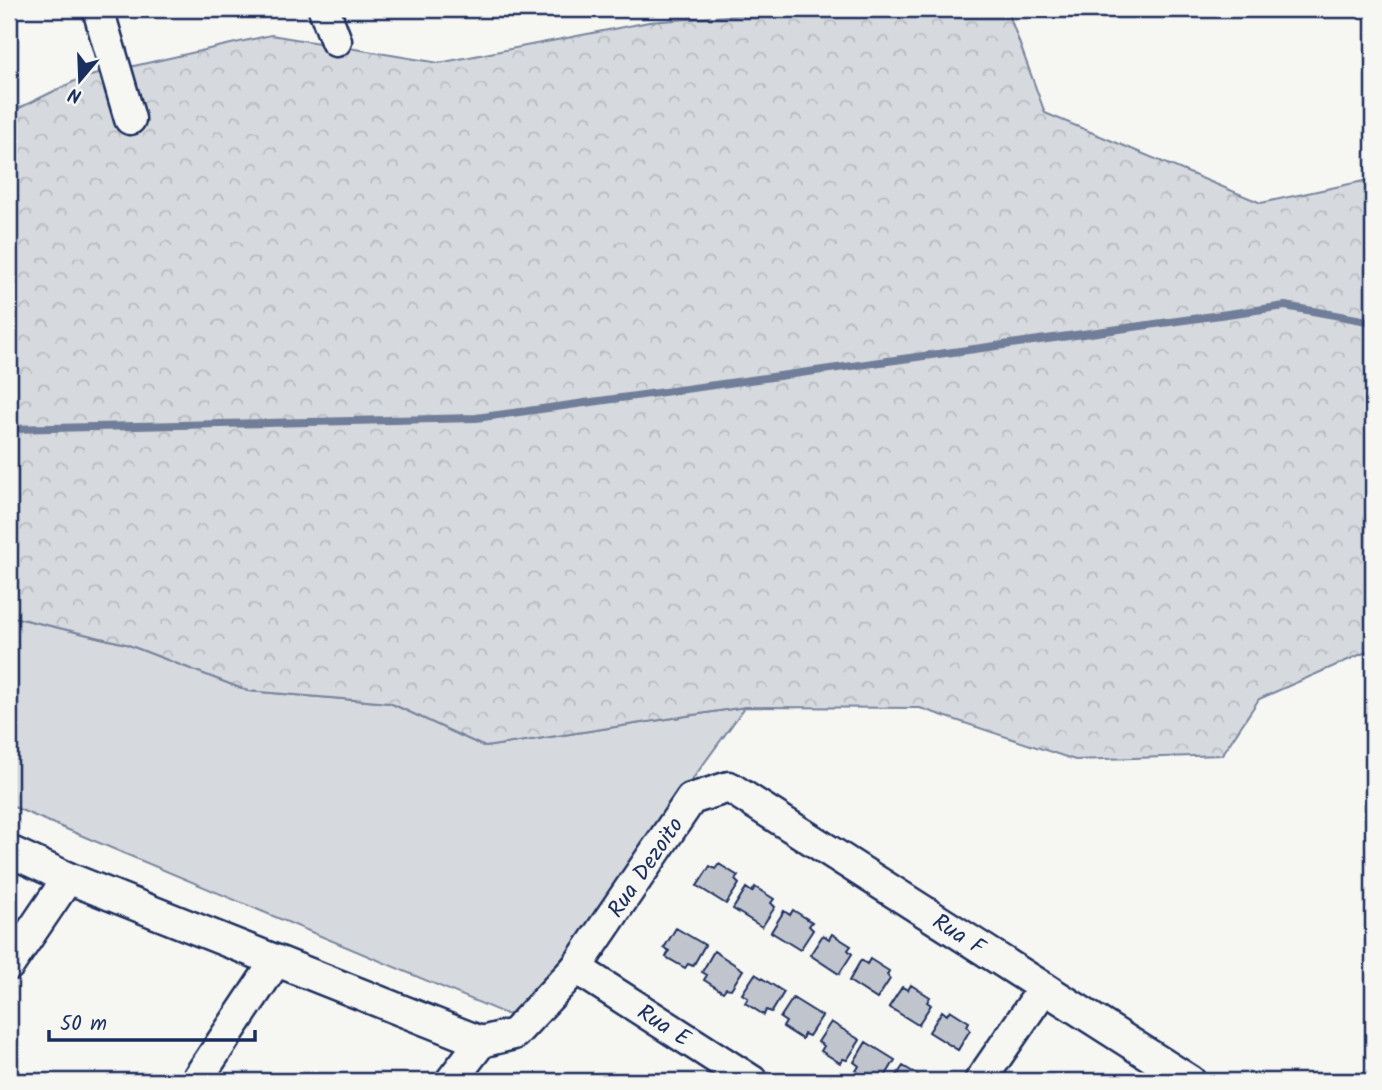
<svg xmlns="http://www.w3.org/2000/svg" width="1382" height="1090" viewBox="0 0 1382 1090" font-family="Kalam,sans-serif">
	<defs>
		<pattern id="forest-crowns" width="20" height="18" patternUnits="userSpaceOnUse" patternTransform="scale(1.75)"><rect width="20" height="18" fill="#d6d9dd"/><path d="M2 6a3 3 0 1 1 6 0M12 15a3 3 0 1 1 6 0" fill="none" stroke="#b7bbc0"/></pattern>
	</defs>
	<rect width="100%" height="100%" fill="#f6f6f2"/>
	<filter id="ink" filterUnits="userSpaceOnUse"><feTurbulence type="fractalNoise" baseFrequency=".0143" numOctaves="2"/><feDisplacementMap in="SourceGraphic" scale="14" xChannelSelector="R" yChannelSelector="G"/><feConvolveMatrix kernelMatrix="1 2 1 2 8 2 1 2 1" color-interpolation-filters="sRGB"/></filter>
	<g filter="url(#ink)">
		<!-- green -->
		<path fill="#d6d9dd" stroke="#78849e" stroke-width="2" d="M9 616 126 644 248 691 390 703 485 747 745 707 518 1019 9 805Z"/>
		<!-- forest -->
		<path fill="url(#forest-crowns)" stroke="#78849e" stroke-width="2" d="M816 9H1007L1045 113 1261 203 1373 179V649L1259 699 1222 755 1075 760 920 708 745 707 485 747 390 703 248 691 126 644 9 616V113L81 78 271 35 439 63 649 22Z"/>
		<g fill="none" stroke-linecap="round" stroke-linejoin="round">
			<!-- stream -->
			<path stroke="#717e99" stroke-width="8" d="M9 429 476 418 1285 306 1373 322"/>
		</g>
		<!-- building -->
		<path fill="#c0c4cd" stroke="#1b2f5e" stroke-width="2" d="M719 864 738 876 735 880 739 884 726 904 697 886 710 866 715 869Z
			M755 887 774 899 771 903 775 907 762 927 733 909 746 888 752 892Z
			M793 910 812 922 809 926 813 930 800 950 771 932 784 911 790 915Z
			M676 928 705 945 693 966 688 964 685 968 666 957 669 951 664 948Z
			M832 934 851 946 848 950 852 954 839 974 810 955 823 935 829 939Z
			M714 951 743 970 731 989 726 988 723 992 704 980 707 975 702 972Z
			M870 959 889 971 887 975 890 979 877 999 849 981 861 960 867 964Z
			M755 974 784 992 772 1012 766 1010 764 1015 745 1003 748 998 742 994Z
			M911 985 930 997 927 1002 931 1005 918 1025 889 1007 902 987 908 990Z
			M793 998 822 1016 809 1036 804 1034 802 1039 783 1027 786 1022 780 1018Z
			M950 1010 969 1022 967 1026 970 1030 958 1050 929 1032 942 1011 947 1015Z
			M831 1022 860 1040 847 1060 843 1059 840 1063 821 1051 824 1046 818 1042Z
			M866 1042 895 1060 883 1080 878 1078 876 1081H873L856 1071 859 1066 854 1062Z
			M903 1066 928 1081H893Z"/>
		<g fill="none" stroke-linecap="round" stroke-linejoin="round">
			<!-- street casing -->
			<g stroke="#1b2f5e" stroke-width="35">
				<g id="street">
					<path d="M98 9 130 119"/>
					<path d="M324 9 336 41"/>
					<path d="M9 851 68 878 481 1042"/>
					<path d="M9 965 68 878"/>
					<path id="s1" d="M576 968 752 1081"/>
					<path d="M196 1081 276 961"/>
					<path id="s2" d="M451 1081 481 1042 514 1034 576 968 691 799 729 787 1190 1081"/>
					<path d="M980 1081 1044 988"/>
				</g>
			</g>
			<!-- street -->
			<use href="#street" stroke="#f6f6f2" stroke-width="30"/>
		</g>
	</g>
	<g text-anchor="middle" stroke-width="6" stroke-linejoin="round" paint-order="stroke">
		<!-- street labels -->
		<g font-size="23" fill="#1b2f5e" stroke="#f6f6f2">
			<text dy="8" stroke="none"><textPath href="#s2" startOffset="296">Rua Dezoito</textPath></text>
			<text dy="8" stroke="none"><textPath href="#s2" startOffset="691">Rua F</textPath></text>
			<text dy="8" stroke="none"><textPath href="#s1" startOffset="105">Rua E</textPath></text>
		</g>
	</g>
	<!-- margin -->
	<rect width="1382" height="1090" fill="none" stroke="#f6f6f2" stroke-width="35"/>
	<rect x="18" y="18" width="1347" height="1055" fill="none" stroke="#1b2f5e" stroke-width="2.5" filter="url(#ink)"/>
	<!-- north arrow -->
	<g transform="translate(80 80) rotate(199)" stroke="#f6f6f2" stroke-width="5" paint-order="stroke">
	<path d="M0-5L12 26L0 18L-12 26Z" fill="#1b2f5e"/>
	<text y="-10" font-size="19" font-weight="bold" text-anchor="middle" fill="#1b2f5e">N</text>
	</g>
	<!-- scale -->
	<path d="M49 1030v10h206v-10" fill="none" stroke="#1b2f5e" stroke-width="3.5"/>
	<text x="60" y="1030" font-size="21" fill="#1b2f5e" stroke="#f6f6f2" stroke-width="5" paint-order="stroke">50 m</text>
</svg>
